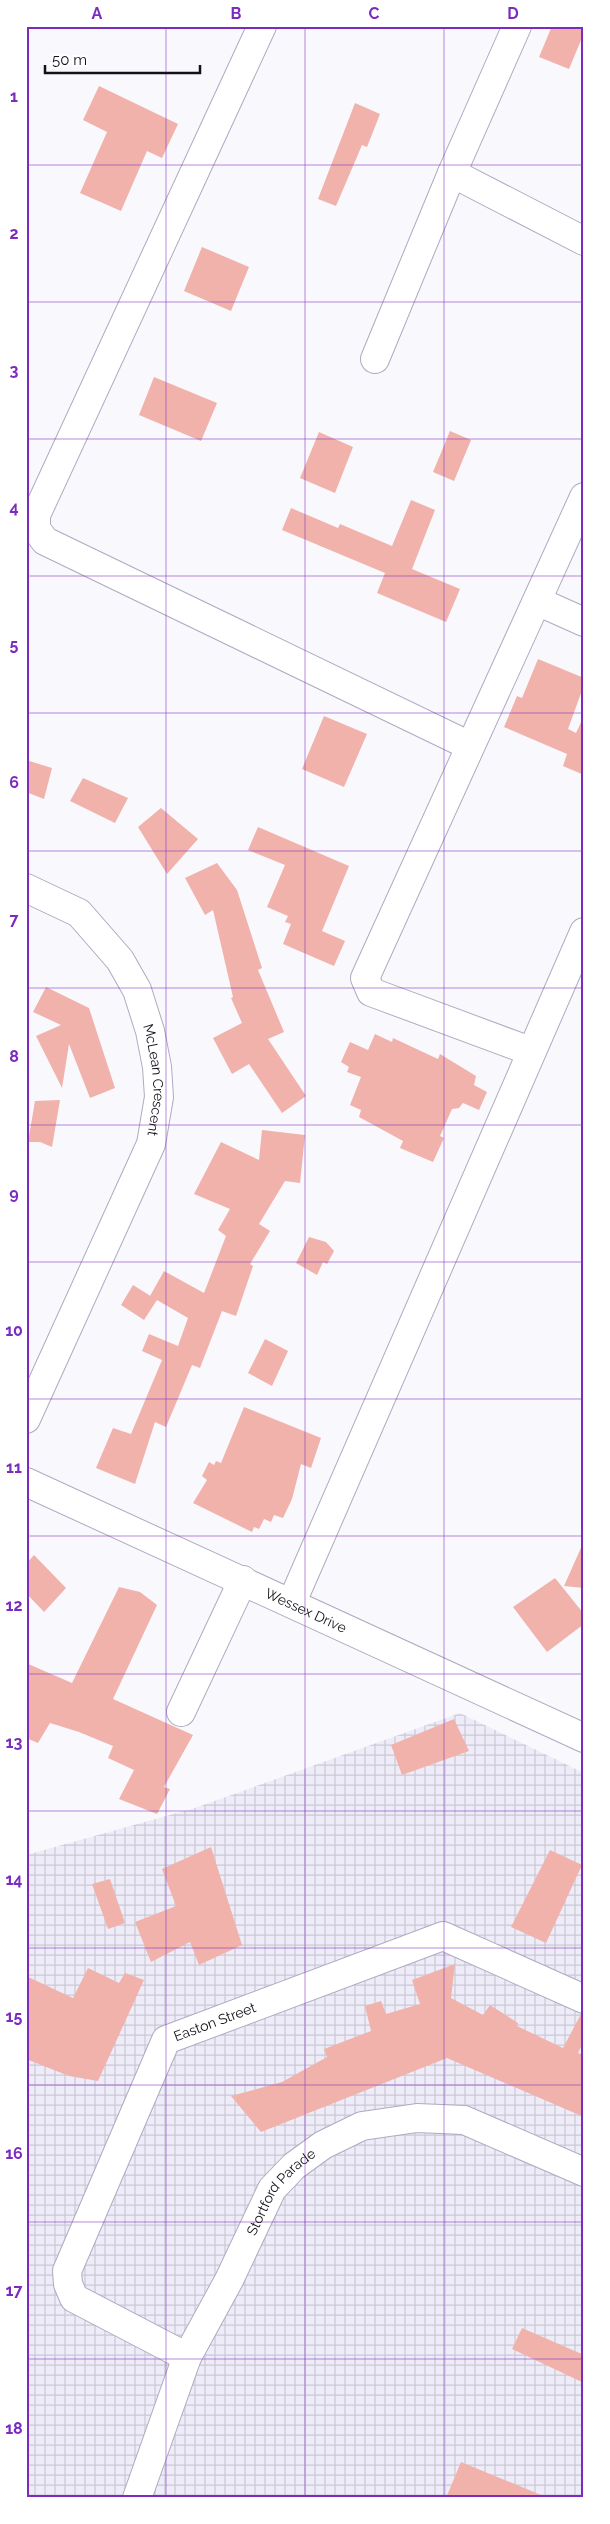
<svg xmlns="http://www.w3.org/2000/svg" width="610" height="2524" viewBox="0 0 610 2524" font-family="Raleway,sans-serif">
	<defs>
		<pattern id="industrial-grid" width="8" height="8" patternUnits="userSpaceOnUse" patternTransform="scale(1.25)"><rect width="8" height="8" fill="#eeecf8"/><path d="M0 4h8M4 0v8" fill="none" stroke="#cbc9d4"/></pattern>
	</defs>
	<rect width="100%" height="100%" fill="#f9f8fd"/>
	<!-- industrial -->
	<path fill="url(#industrial-grid)" d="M460 1713 584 1773V2498H26V1855L195 1808Z"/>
	<!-- building -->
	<path fill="#f1b2ac" d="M552 26H584V33L569 69 539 57Z
		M99 86 178 124 162 158 147 151 121 211 80 193 107 132 83 120Z
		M355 103 380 114 367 147 362 145 336 206 318 199Z
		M202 247 249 267 231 311 184 291Z
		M154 377 217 403 201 441 139 415Z
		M450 431 471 440 454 481 433 472Z
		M319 432 353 447 335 493 300 478Z
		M411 500 435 510 412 569 460 589 446 622 377 593 385 573 282 530 291 508 338 528 340 524 392 546Z
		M538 659 584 678V685L568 729 576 733 584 716V775L563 766 567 754 504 727 517 696 522 698Z
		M324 716 367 734 344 787 302 769Z
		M26 760 52 768 44 799 26 792Z
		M83 778 128 798 115 823 70 801Z
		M161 808 198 839 167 874 138 827Z
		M258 827 349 866 322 931 345 941 334 966 283 944 291 924 285 922 288 916 267 907 285 865 248 850Z
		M217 863 237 890 262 968 258 970 284 1032 268 1039 306 1096 282 1113 249 1064 232 1074 213 1038 242 1023 231 998 233 997 213 910 205 915 185 878Z
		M46 987 89 1008 115 1088 90 1098 69 1044 62 1088 36 1036 61 1025 33 1012Z
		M375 1034 392 1042 393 1038 438 1059 440 1054 476 1076 474 1085 487 1092 479 1110 463 1103 459 1108 452 1109 440 1136 444 1138 433 1162 400 1148 403 1141 359 1117 361 1110 350 1105 361 1077 347 1072 349 1067 341 1062 350 1042 368 1050Z
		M60 1100 52 1147 40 1142H28L35 1101Z
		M262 1130 305 1135 300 1183 285 1181 259 1224 270 1231 250 1264 253 1266 236 1316 222 1311 200 1368 192 1365 166 1427 155 1422 135 1484 96 1468 113 1428 131 1434 162 1360 142 1351 149 1334 178 1346 188 1318 150 1296 164 1271 204 1293 226 1236 218 1230 230 1209 194 1194 221 1142 259 1160Z
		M309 1237 326 1242 334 1251 327 1264 323 1262 317 1275 296 1263Z
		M133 1285 157 1300 144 1320 121 1305Z
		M265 1339 288 1351 272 1386 248 1373Z
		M244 1407 321 1438 311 1468 301 1464 292 1499 283 1518 274 1515 271 1522 264 1519 259 1529 254 1527 252 1532 193 1503 207 1480 202 1476 209 1462 214 1465 216 1461 221 1463Z
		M584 1541V1588L564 1586Z
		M34 1555 66 1588 44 1612 26 1593V1564Z
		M555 1578 584 1614V1624L547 1652 513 1607Z
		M119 1587 140 1592 157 1605 113 1699 193 1735 164 1787 170 1789 157 1814 119 1799 134 1770 108 1758 113 1746 79 1732 50 1723 38 1743 26 1738V1663L72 1683Z
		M454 1719 469 1751 402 1775 391 1745Z
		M211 1847 242 1945 199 1965 190 1942 151 1962 135 1922 176 1906 162 1869Z
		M550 1850 582 1865 546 1943 511 1927Z
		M110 1879 125 1923 108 1929 92 1884Z
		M455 1964 451 1998 483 2015 490 2005 518 2023 517 2026 563 2048 581 2014H584V2041L578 2053 584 2055V2117L447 2058 261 2132 231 2096 282 2082 327 2057 324 2049 371 2031 365 2006 381 2001 386 2014 420 2004 412 1980Z
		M88 1968 119 1983 125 1973 144 1980 98 2081 69 2076 26 2059V1976L73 1998Z
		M522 2328 584 2355V2383L512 2349Z
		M461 2462 546 2497V2498H446Z"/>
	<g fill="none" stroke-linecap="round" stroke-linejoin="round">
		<!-- minor casing -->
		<g stroke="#afaac1" stroke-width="30">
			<g id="minor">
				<path d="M262 26 36 515V529L45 541 470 746"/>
				<path d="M517 26 452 173 584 241"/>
				<path d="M375 359 452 173"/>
				<path d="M537 601 584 622"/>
				<path id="s1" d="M26 888 79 913 120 960 137 990 150 1031 157 1067 159 1097 151 1144 26 1419"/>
				<path d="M530 1051 371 992 365 978 584 497"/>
				<path id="s2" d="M26 1482 584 1738"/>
				<path d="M292 1602 584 932"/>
				<path d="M181 1712 243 1580"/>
				<path id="s3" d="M187 2357 74 2298 68 2284 67 2271 166 2040 443 1936 584 1999"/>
				<path id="s4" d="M137 2498 187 2357 229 2280 272 2189 294 2166 323 2145 362 2126 417 2118 464 2120 584 2172"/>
			</g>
		</g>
		<!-- minor -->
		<use href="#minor" stroke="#fff" stroke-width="28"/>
	</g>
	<!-- grid -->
	<path fill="none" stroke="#7b2cbf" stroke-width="1" stroke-opacity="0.55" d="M166 26V2498M305 26V2498M444 26V2498M26 165H584M26 302H584M26 439H584M26 576H584M26 713H584M26 851H584M26 988H584M26 1125H584M26 1262H584M26 1399H584M26 1536H584M26 1674H584M26 1811H584M26 1948H584M26 2085H584M26 2222H584M26 2359H584"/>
	<g text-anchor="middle" stroke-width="4.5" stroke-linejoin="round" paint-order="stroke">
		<!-- street labels -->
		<g font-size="14" fill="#131119" stroke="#fff">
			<text dy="5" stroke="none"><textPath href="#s1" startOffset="248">McLean Crescent</textPath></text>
			<text dy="5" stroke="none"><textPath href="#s2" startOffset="308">Wessex Drive</textPath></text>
			<text dy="5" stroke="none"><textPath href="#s3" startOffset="459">Easton Street</textPath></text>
			<text dy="5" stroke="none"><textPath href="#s4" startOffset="341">Stortford Parade</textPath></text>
		</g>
	</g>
	<!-- border -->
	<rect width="610" height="2524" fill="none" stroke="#ffffff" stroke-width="55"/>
	<!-- scale -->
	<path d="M45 65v8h155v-8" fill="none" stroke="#131119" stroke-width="2.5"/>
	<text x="52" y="65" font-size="15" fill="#131119" stroke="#ffffff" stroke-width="4" paint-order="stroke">50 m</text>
	<rect x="28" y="28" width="554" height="2468" fill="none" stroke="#7b2cbf" stroke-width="2"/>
	<g font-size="16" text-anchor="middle" font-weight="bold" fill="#7b2cbf">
		<text x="97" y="19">A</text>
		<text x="236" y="19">B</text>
		<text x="374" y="19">C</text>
		<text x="513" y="19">D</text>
		<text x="14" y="102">1</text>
		<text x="14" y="239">2</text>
		<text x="14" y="376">3</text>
		<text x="14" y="513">4</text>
		<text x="14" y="650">5</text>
		<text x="14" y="788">6</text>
		<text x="14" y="925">7</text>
		<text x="14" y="1062">8</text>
		<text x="14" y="1199">9</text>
		<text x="14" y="1336">10</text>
		<text x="14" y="1473">11</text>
		<text x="14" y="1611">12</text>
		<text x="14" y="1748">13</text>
		<text x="14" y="1885">14</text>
		<text x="14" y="2022">15</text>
		<text x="14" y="2159">16</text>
		<text x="14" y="2296">17</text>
		<text x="14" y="2434">18</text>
	</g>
</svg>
